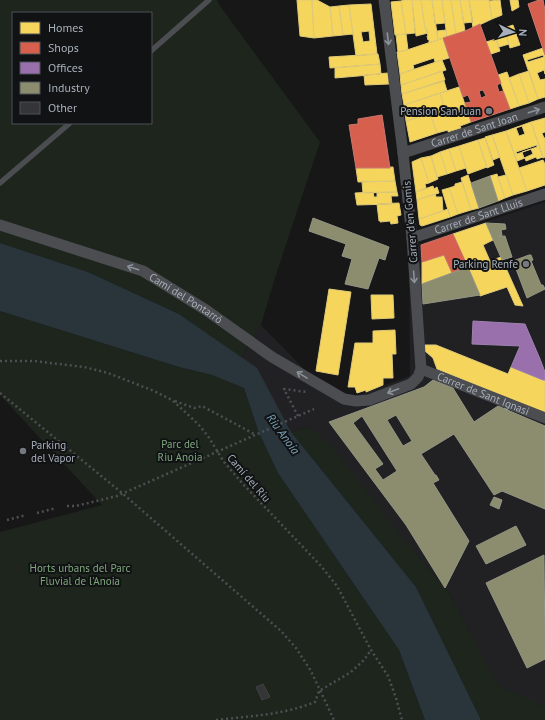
<svg xmlns="http://www.w3.org/2000/svg" width="545" height="720" viewBox="0 0 545 720" font-family="'PT Sans',sans-serif">
	<rect width="100%" height="100%" fill="#171718"/>
	<!-- built -->
	<path fill="#212124" d="M545 202V707L499 687 449 593 309 427 291 432 287 424 241 357 261 325 316 381 353 397 410 376 409 247Z"/>
	<!-- green -->
	<path fill="#1d251d" fill-rule="evenodd" d="M0 0H217L220 6 320 142 275 278 261 325 241 357 179 314 88 272 0 243ZM13 13H151V123H13Z
		M0 311 179 367 212 375 244 388 259 433 278 473 399 650 425 720H0V532L102 505 0 395Z
		M309 427 331 445 395 528 449 593 499 686 545 707V720H481L416 587 291 432Z"/>
	<!-- water -->
	<path fill="#29353b" d="M0 243 88 272 179 314 257 368 291 432 416 587 481 720H425L399 650 278 473 259 433 244 388 212 375 179 367 0 311Z"/>
	<!-- homes -->
	<path fill="#f6d55c" stroke="#deca78" fill-rule="evenodd" d="M297 0H312L314 38 300 36Z
		M312 0H317L330 7 333 36 314 38Z
		M404 0H412L415 33 406 34 401 1Z
		M412 0H421L425 28H426L428 33 416 36Z
		M421 0H432L438 40 429 43V39L428 40 427 36H428L426 28H425Z
		M432 0H442L445 23 435 24Z
		M442 0H451L456 34 447 37Z
		M451 0H460L465 31 456 34Z
		M460 0H469L473 22 464 23Z
		M469 0H489L492 19 473 28Z
		M500 0 502 15 492 19 489 1Z
		M510 0H518L519 7 512 11Z
		M401 1 406 34 395 35 391 2Z
		M371 4 377 54 356 56 349 5ZM369 31 370 41 363 42 361 32Z
		M349 5 353 34 343 35 339 6Z
		M339 6 343 35 333 36 330 7Z
		M513 25 520 45 510 48 504 28Z
		M446 30 447 37 438 40 437 31Z
		M406 34 408 50 398 52 396 35Z
		M506 36 509 44 499 47 496 39Z
		M443 38 449 58 435 62 434 58 413 65 414 69 400 74 397 52 407 50Z
		M496 39 500 51 491 54 486 42Z
		M543 48 545 55V74L544 70 537 73 540 80 545 79V97L538 99 523 55ZM543 55 544 57 528 62 527 60Z
		M378 54 380 64 330 68 329 57Z
		M442 60 446 70 401 85 400 74Z
		M380 64 381 74 335 78V68Z
		M442 71 445 80 402 94 401 85Z
		M529 71 538 99 529 103 519 74Z
		M507 72 519 106 510 109 498 75Z
		M388 73 389 84 365 85 364 75Z
		M519 74 529 103 519 106 509 78Z
		M444 81 447 91 404 105 402 94Z
		M459 87 471 122 460 126 461 128 448 132V130L437 133 430 114 445 109 440 93Z
		M440 93 445 109 406 121 404 105Z
		M430 114 437 133 410 142 406 121Z
		M545 118V132L542 133 544 138H545V157L543 158 531 122Z
		M531 122 543 157 537 159 536 157 526 161 525 158 517 161 506 131ZM522 126 525 134 519 136 516 128ZM537 145V147L517 154 516 152ZM531 149 533 154 524 158 522 152Z
		M506 131 527 191 513 195 492 135Z
		M492 135 500 157 493 160 485 137Z
		M485 138 494 165 487 168 478 140Z
		M478 140 487 167 468 174 459 146Z
		M459 146 466 168 456 171 449 149Z
		M449 149 456 171 447 174 440 152Z
		M440 152 447 174 437 177 431 156Z
		M431 156 438 179 429 183 421 158Z
		M421 158 429 183 425 184 426 188 416 192 412 162Z
		M543 160 545 164V185L527 191 519 168Z
		M393 167 395 181 358 182 356 168Z
		M497 174 505 198 498 201 490 176Z
		M468 175 479 208 471 210 461 178Z
		M506 175 513 195 505 198 498 177Z
		M395 181 397 192 363 193 362 182Z
		M462 182 471 210 458 214 449 188 455 186V184Z
		M433 186 434 189 437 187 439 193 417 200 416 192Z
		M449 188 458 214 450 217 442 190Z
		M373 192 374 197H377V192H397L398 196H391L392 204 357 205 355 193Z
		M435 194 436 197H442L443 211 419 219 417 200Z
		M399 203 401 215 397 216 398 223 391 224 390 221 380 222V220L379 221 377 204Z
		M448 209 450 217 422 226 420 225 419 219Z
		M486 223 493 240 483 245 490 261 501 257 523 306 515 305 507 287 480 296 453 234Z
		M444 255 452 273 422 284V262Z
		M329 289 351 292 338 375 316 371Z
		M371 295H393L394 318 372 319Z
		M395 330 396 354H392L393 378H383V385L366 392V390L357 393 355 387H348L355 343H373V331Z
		M425 345H436L508 374 511 367 543 380H545V413L437 369 433 358 425 351Z"/>
	<!-- shops -->
	<path fill="#d6604d" stroke="#c8786e" fill-rule="evenodd" d="M539 0H543L545 10V55L528 4Z
		M480 24 501 83 497 85 499 92 503 91 510 109 471 122 465 103 471 102 468 95 463 97 443 38 465 31ZM483 90 486 96 481 98 479 91Z
		M382 115 390 168H356L349 125 358 124V119Z
		M453 234 468 267 452 273 444 255 422 262 421 245Z"/>
	<!-- offices -->
	<path fill="#9970ab" stroke="#9d83b0" d="M473 321 525 324 540 359 545 372V380H543L511 367 520 346 472 344Z"/>
	<!-- industry -->
	<path fill="#8c8c6e" stroke="#949685" fill-rule="evenodd" d="M490 176 498 201 479 208 471 183Z
		M313 218 389 247 385 260 379 258 368 289 345 284 352 259 342 256 346 244 309 231Z
		M486 223 505 224 506 229 501 230 502 235 499 236H505L512 257 502 260Z
		M529 255H531L533 260 531 261 541 285H543L545 289 527 298 513 261Z
		M468 267 480 295 423 304 422 284Z
		M433 380 453 388 474 422 498 406 545 426V509L502 491 494 495 454 434 421 454 435 475H436L439 480 433 483 469 541 445 588 406 525 329 422 424 387ZM396 415 412 441 403 446 387 420ZM362 416 397 471 383 480 375 469 383 464 353 423Z
		M494 497 502 500 499 509 490 505Z
		M516 526 526 545 486 564 476 546Z
		M544 555 545 659 527 668 486 583Z"/>
	<!-- building -->
	<path fill="#353537" stroke="#404144" d="M263 684 270 697 262 700 256 687Z"/>
	<g fill="none" stroke-linecap="round" stroke-linejoin="round">
		<!-- path -->
		<path stroke="#4d4f52" stroke-width="2.5" stroke-dasharray="2 3" stroke-linecap="butt" d="M0 361H34L84 367 108 373 154 391 172 400 183 410 198 424 208 436 224 462 242 483 321 566 337 586 371 650 388 676 396 698 402 720
			M0 393 122 493 281 631 296 648 311 671 334 720
			M175 401 194 408 202 406 256 435
			M298 416 284 389 307 392
			M67 506H76L117 496 314 409
			M37 513 56 508
			M7 520 26 515
			M216 720C250 716 283 715 315 702L319 691 351 672 364 660 371 650"/>
		<!-- service -->
		<path stroke="#4b4d51" stroke-width="5.5" d="M151 51 209 0
			M0 183 70 123"/>
		<!-- minor -->
		<g stroke="#4b4d51" stroke-width="11">
			<path id="s1" d="M403 153 545 107"/>
			<path id="s2" d="M0 225 143 271 206 310 272 357 344 399 356 401 369 400 411 384 418 377 421 369 412 238 403 153 384 0"/>
			<path id="s3" d="M412 238 545 194"/>
			<path id="s4" d="M421 369 545 418"/>
		</g>
	</g>
	<!-- one-way arrows -->
	<defs><path id="oneway-shaft" d="M-6 0H5M1.5-3L5.5 0L1.5 3" fill="none" stroke-width="1.6" stroke-linecap="round" stroke-linejoin="round"/></defs>
	<g stroke="#8b929a">
		<use href="#oneway-shaft" transform="translate(388 39) rotate(83)"/>
		<use href="#oneway-shaft" transform="translate(534 111) rotate(-18)"/>
		<use href="#oneway-shaft" transform="translate(133 268) rotate(-162)"/>
		<use href="#oneway-shaft" transform="translate(414 277) rotate(86)"/>
		<use href="#oneway-shaft" transform="translate(302 375) rotate(-149)"/>
		<use href="#oneway-shaft" transform="translate(393 391) rotate(159)"/>
	</g>
	<!-- markers -->
	<g fill="#757a81" stroke="#111214" stroke-width="1.5">
		<circle cx="489" cy="111" r="4"/>
		<circle cx="526" cy="264" r="4"/>
		<circle cx="23" cy="451" r="4"/>
	</g>
	<g text-anchor="middle" stroke-width="4" stroke-linejoin="round" paint-order="stroke">
		<!-- poi labels -->
		<g font-size="11" fill="#a7afba" stroke="#111214" text-anchor="end">
			<text x="481" y="115">Pension San Juan</text>
			<text x="518" y="268">Parking Renfe</text>
			<text x="31" y="449" text-anchor="start">Parking<tspan x="31" dy="13">del Vapor</tspan></text>
		</g>
		<!-- street labels -->
		<g font-size="11" fill="#a7afba" stroke="#111214">
			<text dy="4" stroke="none"><textPath href="#s1" startOffset="75">Carrer de Sant Joan</textPath></text>
			<text dy="4" stroke="none"><textPath href="#s3" startOffset="70">Carrer de Sant Lluís</textPath></text>
			<text transform="translate(410 222) rotate(-95)" y="4">Carrer d'en Gomis</text>
			<text dy="4" stroke="none"><textPath href="#s2" startOffset="201">Camí del Pontarró</textPath></text>
			<text dy="4" stroke="none"><textPath href="#s4" startOffset="67">Carrer de Sant Ignasi</textPath></text>
			<text transform="translate(249 478) rotate(49)" y="4">Camí del Riu</text>
		</g>
		<!-- park labels -->
		<g font-size="11" fill="#7fa77c" stroke="#111214">
			<text x="180" y="448">Parc del<tspan x="180" dy="13">Riu Anoia</tspan></text>
			<text x="80" y="572">Horts urbans del Parc<tspan x="80" dy="13">Fluvial de l'Anoia</tspan></text>
		</g>
		<!-- water labels -->
		<g font-size="12" font-style="italic" fill="#7ba3b8" stroke="#111214">
			<text transform="translate(283 434) rotate(54)" y="4">Riu Anoia</text>
		</g>
	</g>
	<!-- legend -->
	<rect x="12" y="12" width="140" height="112" fill="#111214" stroke="#4d5156"/>
	<rect x="20" y="22" width="20" height="12" fill="#f6d55c" stroke="#4d5156"/>
	<text x="48" y="32" font-size="12" fill="#a7afba">Homes</text>
	<rect x="20" y="42" width="20" height="12" fill="#d6604d" stroke="#4d5156"/>
	<text x="48" y="52" font-size="12" fill="#a7afba">Shops</text>
	<rect x="20" y="62" width="20" height="12" fill="#9970ab" stroke="#4d5156"/>
	<text x="48" y="72" font-size="12" fill="#a7afba">Offices</text>
	<rect x="20" y="82" width="20" height="12" fill="#8c8c6e" stroke="#4d5156"/>
	<text x="48" y="92" font-size="12" fill="#a7afba">Industry</text>
	<rect x="20" y="102" width="20" height="12" fill="#353537" stroke="#4d5156"/>
	<text x="48" y="112" font-size="12" fill="#a7afba">Other</text>
	<!-- north arrow -->
	<g transform="translate(513 32) rotate(94)" stroke="#111214" stroke-width="3" paint-order="stroke">
	<path d="M0-3L7 15L0 10L-7 15Z" fill="#a7afba"/>
	<text y="-6" font-size="11" font-weight="bold" text-anchor="middle" fill="#a7afba">N</text>
	</g>
</svg>
